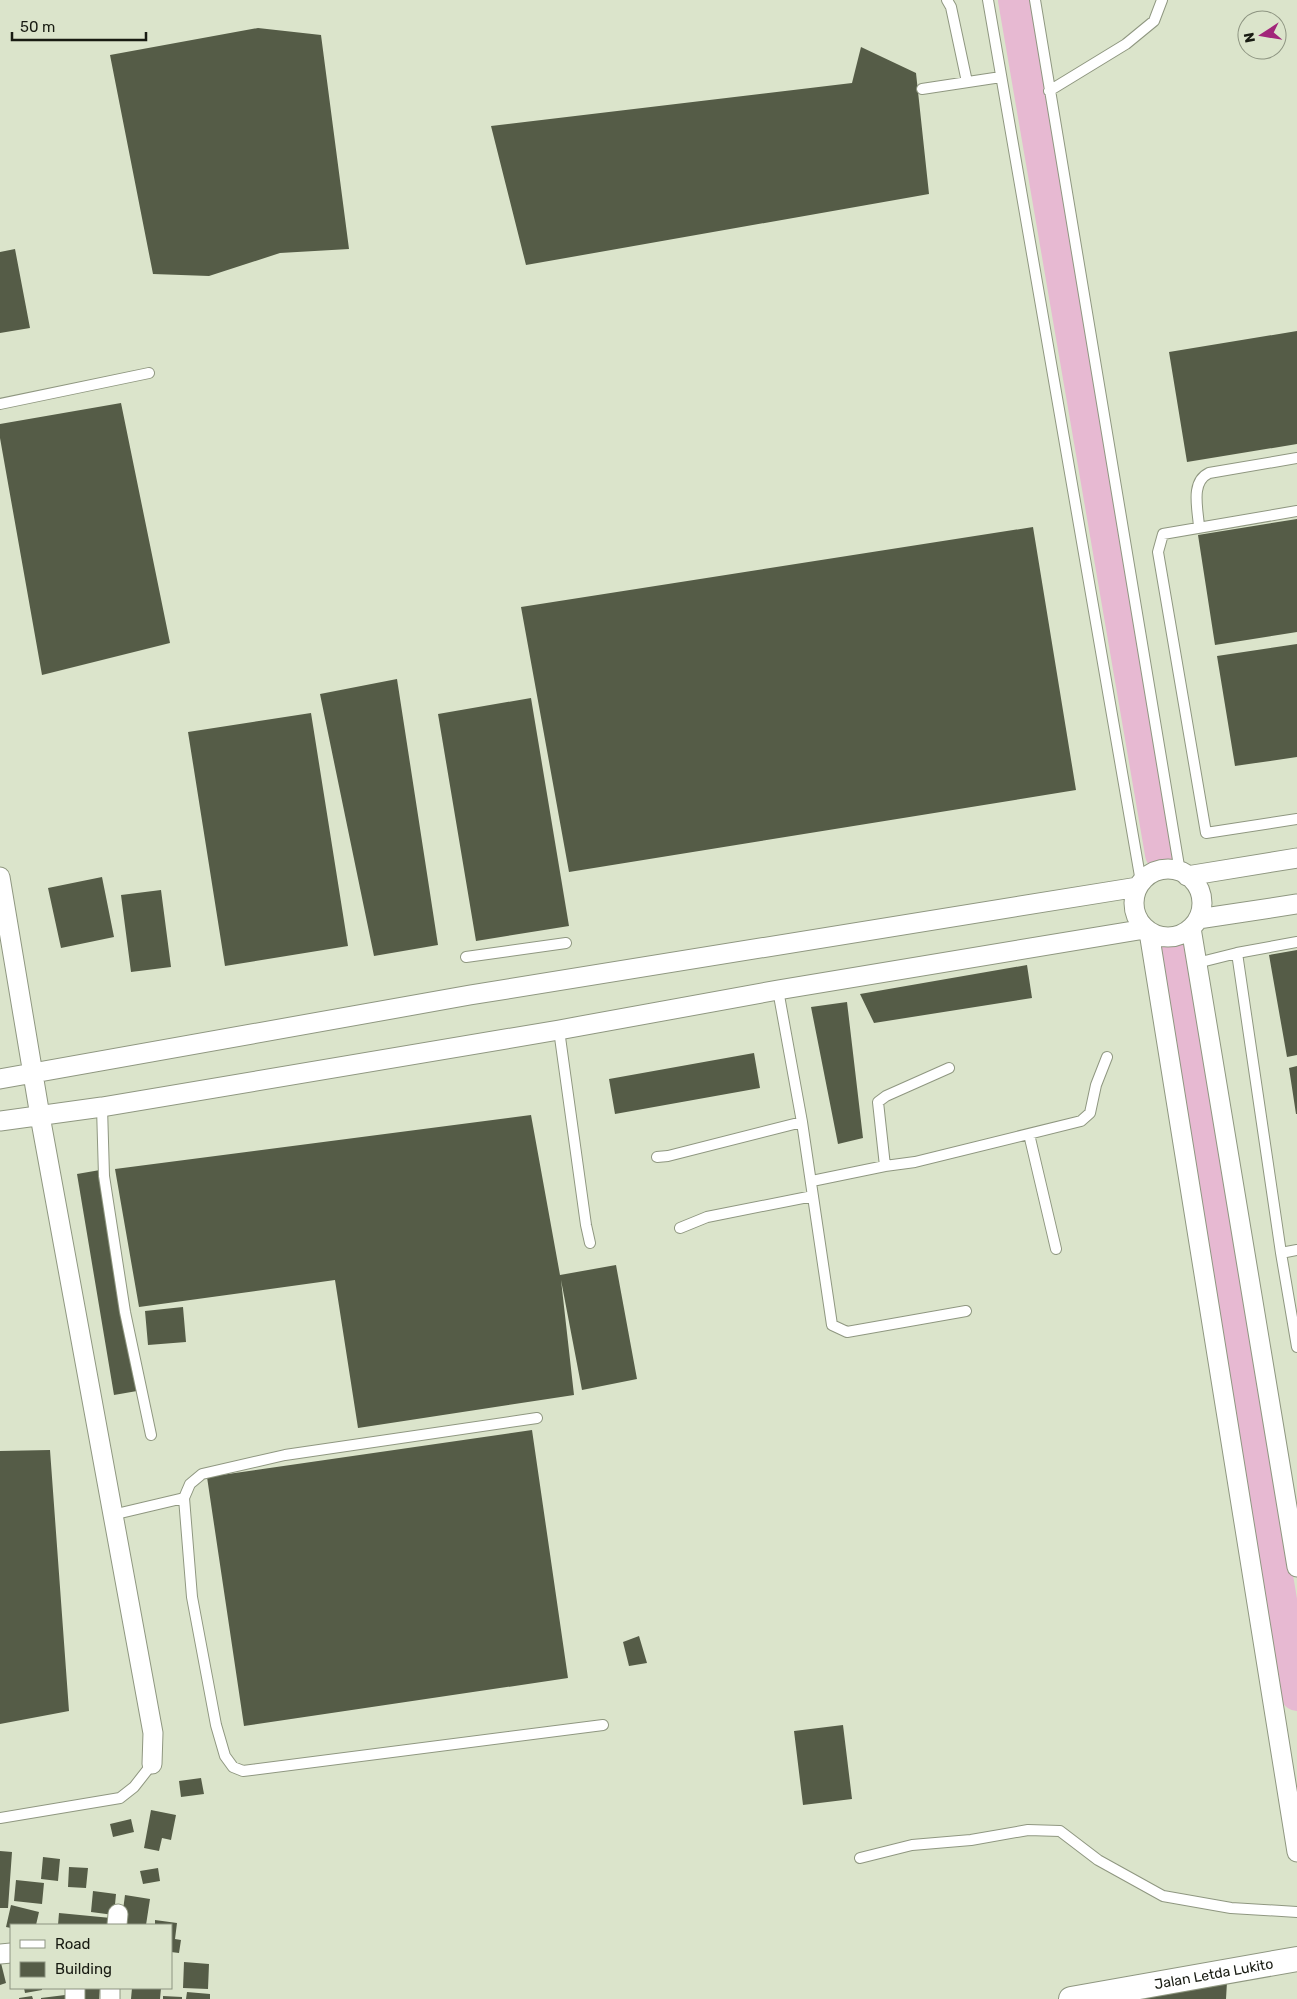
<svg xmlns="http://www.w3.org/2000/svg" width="1297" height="1999" viewBox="0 0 1297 1999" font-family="Rubik,sans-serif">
	<rect width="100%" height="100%" fill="#dbe4cb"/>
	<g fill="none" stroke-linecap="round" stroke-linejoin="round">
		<!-- river -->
		<path stroke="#e7b9d2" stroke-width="32" d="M1014 0 1161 854
			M1171 947 1297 1695"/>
	</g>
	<!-- building -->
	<path fill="#555c47" d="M258 28 321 35 349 249 280 253 209 276 153 274 110 55Z
		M861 47 916 73 929 194 526 265 491 126 852 83Z
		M15 249 30 328 0 333V252Z
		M1297 331V444L1187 462 1169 352Z
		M121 403 170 643 42 675 0 438V424Z
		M1297 519V632L1215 645 1198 535Z
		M1033 527 1076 790 569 872 521 607Z
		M1297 644V757L1235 766 1217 656Z
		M397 679 438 945 374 956 320 694Z
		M531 698 569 926 476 941 438 714Z
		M311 713 348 946 225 966 188 732Z
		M102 877 114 937 61 948 48 888Z
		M161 890 171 967 131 972 121 895Z
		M1297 950V1055L1287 1057 1269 955Z
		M1027 965 1032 998 874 1023 860 994Z
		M847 1002 863 1138 838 1144 811 1007Z
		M754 1053 760 1088 615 1114 609 1079Z
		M1297 1066V1114H1296L1289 1068Z
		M531 1115 560 1275 616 1265 637 1379 582 1390 561 1280 574 1395 358 1428 335 1280 139 1307 115 1169Z
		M100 1170 137 1391 114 1395 77 1174Z
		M183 1307 186 1342 148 1345 145 1311Z
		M532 1430 568 1678 244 1726 207 1477Z
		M50 1450 69 1711 0 1724V1451Z
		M639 1636 647 1663 629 1666 623 1642Z
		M843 1725 852 1799 803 1805 794 1731Z
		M201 1778 204 1794 181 1797 179 1781Z
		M151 1810 176 1815 171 1840 162 1838 159 1851 144 1848Z
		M131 1819 134 1832 113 1837 110 1824Z
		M0 1851 12 1852 8 1908H0Z
		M43 1857 60 1859 58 1881 41 1879Z
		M69 1867 88 1868 86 1888 68 1887Z
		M158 1868 160 1881 143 1884 140 1871Z
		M16 1880 44 1883 42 1904 14 1901Z
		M93 1891 116 1894 114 1915 91 1912Z
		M125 1895 150 1899 146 1925H121Z
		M11 1905 39 1912 36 1925H11V1928L6 1927Z
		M59 1913 111 1918 110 1925H58Z
		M155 1920 177 1923 175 1939 181 1940 179 1953 171 1952V1925H155Z
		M0 1959 6 1983 0 1985Z
		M184 1962 209 1964 208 1989 183 1988Z
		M1227 1982 1226 1999H1133Z
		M24 1988H42V1990L25 1993Z
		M77 1988H100L99 1999H77Z
		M132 1988H161L160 1999H131Z
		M187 1992 210 1994V1999H186Z
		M65 1995V1999H41V1998Z
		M32 1996 33 1999H19V1998Z
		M163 1996 182 1997V1999H163Z"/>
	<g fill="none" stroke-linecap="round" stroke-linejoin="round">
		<!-- service casing -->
		<g stroke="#8f9780" stroke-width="12">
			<path id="service" d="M947 0 951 7 967 82
				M988 0 1141 882
				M1035 0 1180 872
				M922 89 1001 77
				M1049 91 1126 44 1154 21 1162 0
				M0 404 149 373
				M1297 511 1163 534 1158 552 1206 833 1297 819
				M1199 527C1198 509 1190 482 1209 473L1297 458
				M1237 953 1297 942
				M466 957 566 943
				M1197 963 1237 953 1281 1253 1297 1347
				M778 990 802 1122 832 1325 847 1332 966 1311
				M559 1030 586 1225 590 1243
				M102 1107 104 1176 125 1312 151 1435
				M1029 1134 1056 1249
				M657 1157 668 1156 802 1122
				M885 1166 878 1102 886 1096 949 1068
				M812 1181 885 1166 915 1162 1081 1121 1090 1113 1096 1085 1107 1057
				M680 1228 707 1217 813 1196
				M1281 1253 1297 1250
				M184 1498 190 1484 202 1474 285 1455 537 1418
				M112 1515 184 1498 192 1597 216 1725 225 1756 233 1767 243 1771 603 1725
				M0 1818 120 1798 134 1787 152 1764
				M860 1858 912 1845 971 1840 1028 1830 1060 1831 1098 1860 1163 1896 1231 1908 1297 1912"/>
		</g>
		<!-- minor casing -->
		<g stroke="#8f9780" stroke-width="21">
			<path id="minor" d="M1134 903a34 34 0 1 1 68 0a34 34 0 1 1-68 0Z
				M1187 876 1297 858
				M0 877 40 1116 153 1733 152 1764
				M1198 919 1297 904
				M1191 928 1297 1567
				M1149 932 1297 1852
				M0 1079 470 995 1138 887
				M0 1121 102 1107 559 1030 778 990 1145 929
				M117 1925 118 1914
				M0 1954 11 1953
				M75 1999V1988
				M110 1999V1988"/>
		</g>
		<!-- tertiary casing -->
		<g stroke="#8f9780" stroke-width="26">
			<g id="tertiary">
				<path id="s1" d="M1071 1999 1297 1959"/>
			</g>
		</g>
		<!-- service -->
		<use href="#service" stroke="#fff" stroke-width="10"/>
		<!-- minor -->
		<use href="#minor" stroke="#fff" stroke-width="19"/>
		<!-- tertiary -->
		<use href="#tertiary" stroke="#fff" stroke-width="24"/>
	</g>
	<g text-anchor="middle" stroke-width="5" stroke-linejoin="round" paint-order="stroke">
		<!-- street labels -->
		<g font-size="14" fill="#181b12" stroke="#dbe4cb">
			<text dy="5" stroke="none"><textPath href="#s1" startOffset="145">Jalan Letda Lukito</textPath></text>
		</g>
	</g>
	<!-- legend -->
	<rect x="10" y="1924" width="162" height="65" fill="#dbe4cb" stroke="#8d9481"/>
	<rect x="20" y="1940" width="25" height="8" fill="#ffffff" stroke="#8d9481"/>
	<text x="55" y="1949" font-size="15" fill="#181b12">Road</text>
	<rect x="20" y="1962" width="25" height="15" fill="#555c47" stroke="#8d9481"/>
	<text x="55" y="1974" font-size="15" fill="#181b12">Building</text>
	<!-- north arrow -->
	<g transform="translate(1262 35) rotate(258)"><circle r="24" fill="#dbe4cb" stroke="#8d9481"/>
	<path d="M0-4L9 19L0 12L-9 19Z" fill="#a1257a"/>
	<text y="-8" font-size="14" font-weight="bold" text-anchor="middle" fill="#181b12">N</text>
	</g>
	<!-- scale -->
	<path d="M12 32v8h134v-8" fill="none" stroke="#181b12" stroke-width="2.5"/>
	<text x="20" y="32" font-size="15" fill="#181b12" stroke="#dbe4cb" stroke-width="4" paint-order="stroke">50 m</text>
</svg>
